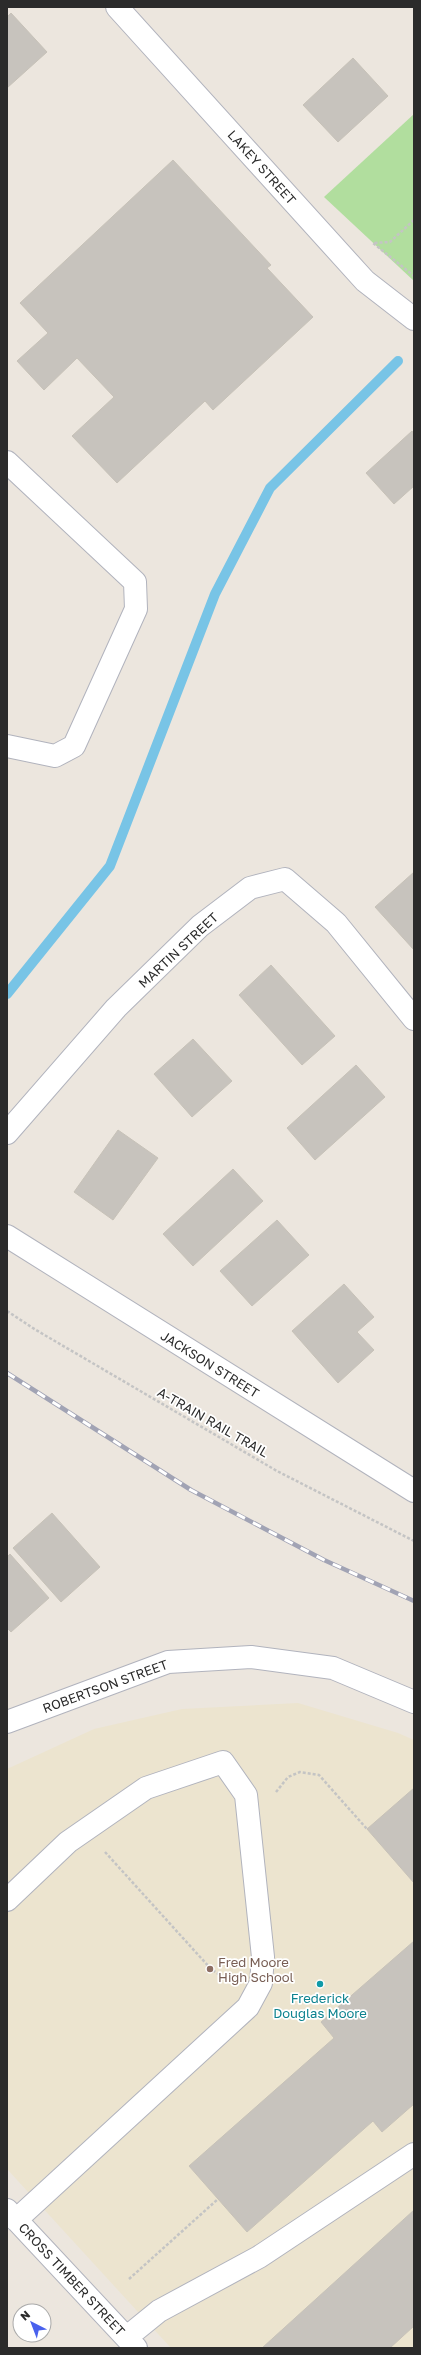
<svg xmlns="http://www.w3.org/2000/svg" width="421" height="2355" viewBox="0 0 421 2355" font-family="'Golos Text',sans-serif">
	<rect width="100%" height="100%" fill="#ece6de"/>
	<!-- education -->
	<path fill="#ece4cf" d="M298 1703 398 1733 414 1740V2348H171L7 2169V1769L94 1729 182 1709Z"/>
	<!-- green -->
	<path fill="#b1de9e" d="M414 114V281L324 197Z"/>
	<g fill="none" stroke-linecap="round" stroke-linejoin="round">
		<!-- stream -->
		<path stroke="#78c4e6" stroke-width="10" d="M7 994 110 866 215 594 270 488 398 361"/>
	</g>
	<!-- building -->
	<path fill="#c7c3bd" stroke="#c7c2b8" d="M11 13 47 52 7 88V17Z
		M353 58 388 96 338 142 303 105Z
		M173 160 271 265 267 268 313 317 213 410 205 401 117 483 72 436 114 397 77 358 44 390 17 361 48 333 20 303Z
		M412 431 414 434V486L394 504 366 473Z
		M414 872V950L375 907Z
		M271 965 335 1036 302 1065 239 995Z
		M193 1039 232 1081 192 1117 154 1074Z
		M356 1065 385 1097 315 1160 287 1128Z
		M118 1130 158 1158 113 1220 74 1192Z
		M233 1169 263 1201 193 1266 163 1234Z
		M277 1220 309 1255 252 1306 220 1271Z
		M344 1284 374 1317 357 1332 374 1350 338 1383 292 1331Z
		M52 1513 100 1567 61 1602 13 1548Z
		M10 1554 49 1598 11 1632 7 1628V1557Z
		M414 1788V1883L367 1829Z
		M414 1941V2104L382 2132 373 2121 247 2232 189 2166 334 2038 321 2022Z
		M414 2210V2326L390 2348H262Z"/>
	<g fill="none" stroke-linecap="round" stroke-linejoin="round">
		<!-- minor casing -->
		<g stroke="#b1b3bd" stroke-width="24">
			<path id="minor" d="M117 7 365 281 414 319
				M7 462 135 582 136 609 74 746 55 756 7 746
				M7 1133 116 1008 200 926 250 888 285 879 336 923 414 1019
				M7 1236 414 1491
				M7 1722 168 1662 251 1657 333 1668 414 1702
				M7 1900 68 1842 146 1788 223 1762 246 1795 263 1957 261 1983 248 2007 16 2220
				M7 2210 136 2348
				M127 2337 159 2311 259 2257 414 2154"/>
		</g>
		<!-- path -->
		<path stroke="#c4c4c4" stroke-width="2.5" stroke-dasharray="3 2" stroke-linecap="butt" d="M414 220 390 242 373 243 414 276
			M7 1311 36 1330 277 1471 414 1541
			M276 1792 288 1777 300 1772 319 1775 367 1829
			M105 1852 211 1969 229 1981
			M129 2279 218 2199"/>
		<!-- minor -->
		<use href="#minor" stroke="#fff" stroke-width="22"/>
		<!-- rail casing -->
		<g stroke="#a1a3b4" stroke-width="4.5">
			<path id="rail" d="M7 1373 191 1490 324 1560 414 1601"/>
		</g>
		<!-- rail -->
		<use href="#rail" stroke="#fff" stroke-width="3" stroke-dasharray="9" stroke-linecap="butt"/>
	</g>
	<!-- markers -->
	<circle fill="#8d6e63" stroke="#fff" stroke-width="1.5" cx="210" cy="1969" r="4"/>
	<circle fill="#0f9aa8" stroke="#fff" stroke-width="1.5" cx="320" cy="1984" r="4"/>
	<g text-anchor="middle" stroke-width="3.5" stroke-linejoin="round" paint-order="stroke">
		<!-- street labels -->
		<g font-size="13" fill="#2b2b2b" stroke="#fff">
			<text transform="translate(262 167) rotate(48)" y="5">LAKEY STREET</text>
			<text transform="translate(178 950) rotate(-43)" y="5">MARTIN STREET</text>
			<text transform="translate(210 1364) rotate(32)" y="5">JACKSON STREET</text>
			<text transform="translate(213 1422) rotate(30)" y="5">A-TRAIN RAIL TRAIL</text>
			<text transform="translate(105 1686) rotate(-20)" y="5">ROBERTSON STREET</text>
			<text transform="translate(72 2279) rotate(47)" y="5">CROSS TIMBER STREET</text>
		</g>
		<!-- education labels -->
		<g font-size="13" fill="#785e54" stroke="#fff" text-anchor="start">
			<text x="218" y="1967">Fred Moore<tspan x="218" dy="15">High School</tspan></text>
		</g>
		<!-- culture labels -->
		<g font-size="13" fill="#0d838f" stroke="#fff">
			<text x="320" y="2003">Frederick<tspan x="320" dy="15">Douglas Moore</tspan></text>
		</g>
	</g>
	<!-- border -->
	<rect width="421" height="2355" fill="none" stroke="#2b2b2b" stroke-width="16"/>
	<!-- north arrow -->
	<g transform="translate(32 2323) rotate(318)"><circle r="19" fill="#ffffff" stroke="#aaaaaa"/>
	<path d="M0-3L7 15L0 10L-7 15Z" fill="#4961ed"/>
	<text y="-6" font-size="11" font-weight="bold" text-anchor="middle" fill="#2b2b2b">N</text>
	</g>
</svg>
